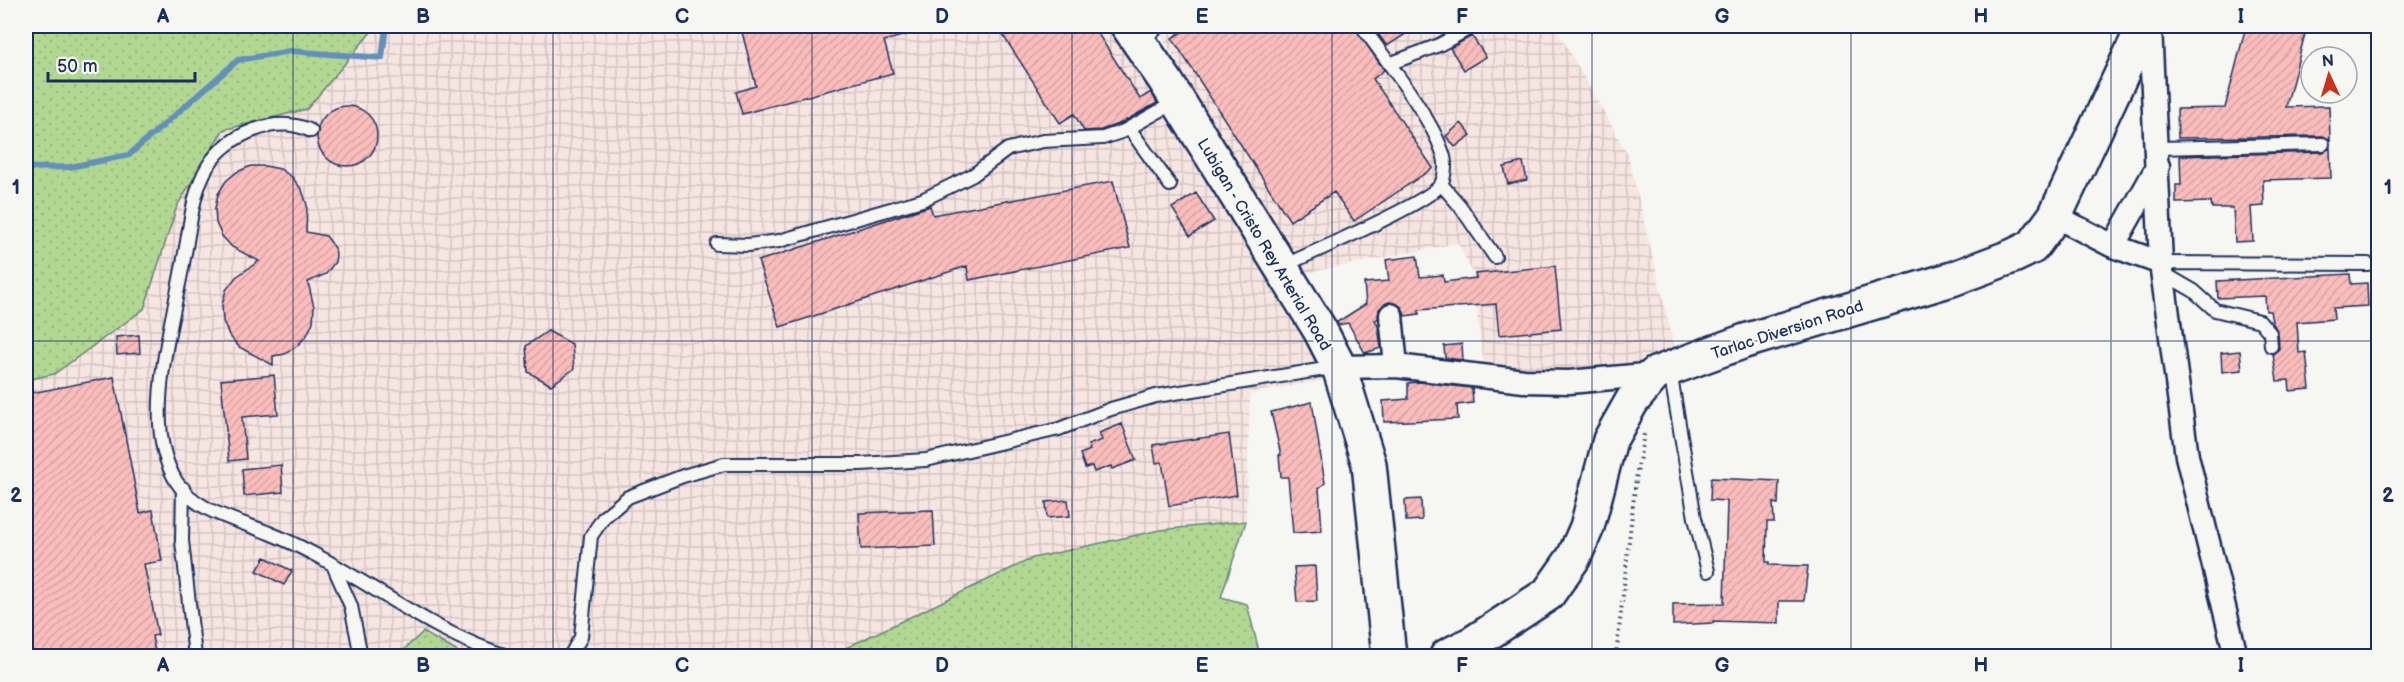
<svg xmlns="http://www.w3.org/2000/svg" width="2404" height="682" viewBox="0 0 2404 682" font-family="'Balsamiq Sans',sans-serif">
	<defs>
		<pattern id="industrial-grid" width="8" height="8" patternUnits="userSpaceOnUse" patternTransform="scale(1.5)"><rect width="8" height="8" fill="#f7e5e2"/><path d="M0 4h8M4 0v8" fill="none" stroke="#d3c5c4"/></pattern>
		<pattern id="grass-dots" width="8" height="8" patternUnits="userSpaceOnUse" patternTransform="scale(1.5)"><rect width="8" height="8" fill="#b1d792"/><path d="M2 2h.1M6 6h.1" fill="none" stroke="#98b980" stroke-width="1.8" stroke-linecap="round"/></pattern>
		<pattern id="building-hatch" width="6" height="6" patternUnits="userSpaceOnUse" patternTransform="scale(1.5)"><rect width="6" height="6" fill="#fabdbc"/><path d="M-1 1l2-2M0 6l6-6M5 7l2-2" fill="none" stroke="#d6a3a4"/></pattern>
	</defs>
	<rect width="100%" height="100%" fill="#f6f6f2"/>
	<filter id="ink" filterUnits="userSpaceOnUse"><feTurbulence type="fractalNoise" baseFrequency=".0167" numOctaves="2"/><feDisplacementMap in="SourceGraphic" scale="12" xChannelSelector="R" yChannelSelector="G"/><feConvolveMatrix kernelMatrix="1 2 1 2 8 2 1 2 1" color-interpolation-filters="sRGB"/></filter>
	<g filter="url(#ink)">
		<!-- industrial -->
		<path fill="url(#industrial-grid)" d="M376 26H1110L1243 233 1326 380 1250 393 1246 521 1160 530 1033 558 829 656H465L423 632 397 656H26V380L54 374 144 309 177 206 223 130 307 109Z
			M1156 26H1555L1628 155 1676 353 1658 360 1585 374 1484 369 1472 271 1458 243 1301 274Z"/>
		<!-- grass -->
		<path fill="url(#grass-dots)" stroke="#668378" stroke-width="1.5" d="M26 26H376L307 109 223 130 177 206 144 309 54 374 26 380Z
			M1246 521 1221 597 1247 604 1260 655 917 651 911 656H829L1033 558 1160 530Z
			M423 632 465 656H397Z"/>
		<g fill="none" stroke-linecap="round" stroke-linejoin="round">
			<!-- stream -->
			<path stroke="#6490b9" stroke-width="6" d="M26 168 70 167 129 155 238 60 290 51 382 58 386 26"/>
		</g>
		<!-- building -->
		<path fill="url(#building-hatch)" stroke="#1b2f5e" stroke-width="1.5" d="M766 26H924V30L884 41 893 73 742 114 736 92 756 86 742 32Z
			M997 26H1093L1140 99 1151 92 1157 103 1121 123 1101 130 1084 131 1074 114 1060 123Z
			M1191 26H1354L1384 70 1373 79 1433 168 1354 221 1334 192 1290 221 1172 38Z
			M1372 26H1418L1387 46Z
			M2246 26H2307L2286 107 2329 106 2330 140 2323 136 2178 138 2177 109 2225 108Z
			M1472 36 1486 57 1464 70 1450 48Z
			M317 136a30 30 0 1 1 60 0a30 30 0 1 1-60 0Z
			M1461 123 1471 135 1455 147 1446 136Z
			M2330 148 2331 178 2263 180 2264 206 2251 207 2253 241 2235 242 2233 208H2212L2211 202 2176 203V185H2181L2180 156 2323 152Z
			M1523 162 1527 180 1508 184 1504 167Z
			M251 166H265L280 169 292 177 302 190 307 205 306 232 326 236 335 248 336 255 335 262 326 274 308 282 314 307 313 322 307 335 297 346 285 354 273 356V365L239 347 229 335 223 321 222 305 226 290 236 277 259 261 232 247 222 236 216 223 215 208 218 194 226 181 237 172Z
			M1113 181 1130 248 969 280 967 266 780 327 758 261 930 206 933 215Z
			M1196 193 1214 221 1190 236 1172 208Z
			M1417 256 1420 277 1443 275 1444 282 1476 278 1475 274 1555 266 1561 329 1499 335 1496 304 1419 310V314L1405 316 1402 307 1389 302 1379 309 1378 319 1375 320 1378 326 1381 348 1365 353 1348 323 1338 325 1337 322 1366 304 1364 283 1389 281 1386 260Z
			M2350 274 2351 284 2367 283 2368 306 2333 308 2334 319 2297 322 2299 353 2306 352 2310 389 2290 391 2289 380 2277 381 2273 354 2279 349 2278 332 2272 322 2270 311H2266L2265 296 2218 298 2217 281Z
			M548 331 572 344 574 369 551 385 528 372 526 346Z
			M139 335 140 353 117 355 116 337Z
			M1462 344 1463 360 1445 358 1444 346Z
			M2240 351 2242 370 2222 372 2221 353Z
			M274 375 278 414 242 417 246 459 229 461 221 380Z
			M114 377 140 513 153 510 162 561 144 564 158 635 152 636 156 657H69V651L26 657V394Z
			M1419 382 1472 388 1473 403 1457 405 1458 419 1384 422 1383 401 1408 399V383Z
			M1312 402 1325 483 1319 488 1322 531 1293 533 1288 477H1281L1279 455H1281L1271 412Z
			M1122 424 1136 460 1112 469 1111 466 1094 472 1092 466 1085 468 1080 454 1090 450 1088 445 1102 440 1099 433Z
			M1229 434 1237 495 1169 506 1162 462 1156 463 1153 445Z
			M281 465 283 492 244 496 242 469Z
			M1711 478 1779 481 1778 504 1773 503 1774 522H1767L1766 562H1769V565L1808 566 1804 601H1779V623L1713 621V623L1673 625V604L1724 603 1727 501 1710 500Z
			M1421 499 1422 520 1406 521 1405 500Z
			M1068 500 1070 516 1047 518 1046 502Z
			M933 510 935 546 861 549 859 513Z
			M265 557 292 571 284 585 257 571Z
			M1315 566 1317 601 1297 602 1294 567Z"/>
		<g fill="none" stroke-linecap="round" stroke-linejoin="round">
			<!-- lane casing -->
			<g stroke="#1b2f5e" stroke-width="16">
				<path id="lane" d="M1140 41 1159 26
					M1389 64 1439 45 1474 26
					M1129 128 1170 185
					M311 131C277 114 227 134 208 166 192 192 190 229 184 258 175 310 157 371 160 424 161 443 166 464 176 481 195 512 238 520 269 533 352 566 422 630 507 656
					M2158 148 2323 144
					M1441 184 1460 206 1495 257
					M717 244 748 245 779 241 922 200 973 175 1008 149 1043 141 1103 138 1124 131 1177 101
					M2161 263 2368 264
					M1283 266C1310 253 1430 203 1441 184 1445 177 1446 164 1444 157 1434 120 1385 59 1362 26
					M2163 273 2194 291 2215 310 2260 321 2270 333 2271 346
					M1670 371 1695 518 1708 571
					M183 488 182 541 195 656
					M333 565 351 606 361 656
					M570 656 581 637 591 536 604 517 628 497 683 476 724 464H861L926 460 1059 429 1111 409 1156 396 1338 367"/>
			</g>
			<!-- street casing -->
			<g stroke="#1b2f5e" stroke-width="27">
				<path id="street" d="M2150 26 2161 263 2187 456 2236 656
					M2055 216 2113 246 2161 263
					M2113 246 2158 166
					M1391 315 1396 366
					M1339 367 1396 366 1524 381 1569 382 1655 374"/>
			</g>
			<!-- secondary casing -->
			<g stroke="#1b2f5e" stroke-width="38">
				<path id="secondary" d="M1128 26 1165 80 1320 330 1339 367 1369 464 1389 656
					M1447 656 1473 643 1548 594 1574 557 1587 527 1610 440 1632 401 1655 374 1745 341 1952 279 2013 256 2032 247 2055 216 2144 26"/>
			</g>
			<!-- path -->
			<path stroke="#1b2f5e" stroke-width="4" stroke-dasharray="1.5 4.5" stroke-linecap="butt" d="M1616 656 1636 479 1644 434"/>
			<!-- lane -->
			<use href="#lane" stroke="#f6f6f2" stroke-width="12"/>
			<!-- street -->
			<use href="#street" stroke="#f6f6f2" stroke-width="22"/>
			<!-- secondary -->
			<use href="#secondary" stroke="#f6f6f2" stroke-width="33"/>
		</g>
	</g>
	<!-- grid -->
	<path fill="none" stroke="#1b2f5e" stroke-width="1.5" stroke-opacity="0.55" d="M293 26V656M553 26V656M812 26V656M1072 26V656M1332 26V656M1592 26V656M1851 26V656M2111 26V656M26 341H2378"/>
	<g text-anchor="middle" stroke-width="4.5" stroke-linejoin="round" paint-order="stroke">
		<!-- street labels -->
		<g font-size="16" fill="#1b2f5e" stroke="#f6f6f2">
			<text transform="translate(1265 244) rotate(59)" y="6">Lubigan - Cristo Rey Arterial Road</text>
			<text transform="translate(1787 329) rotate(-18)" y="6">Tarlac Diversion Road</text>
		</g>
	</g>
	<!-- margin -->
	<rect width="2404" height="682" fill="none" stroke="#f6f6f2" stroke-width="66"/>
	<!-- north arrow -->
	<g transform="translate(2329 75) rotate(356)"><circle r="28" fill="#f6f6f2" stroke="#9ea6b7" stroke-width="1.5"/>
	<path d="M0-4.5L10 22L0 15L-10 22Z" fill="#c8321e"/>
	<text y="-9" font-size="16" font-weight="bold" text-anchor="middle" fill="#1b2f5e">N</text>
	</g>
	<!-- scale -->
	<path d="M48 72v9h147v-9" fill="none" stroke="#1b2f5e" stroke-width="3"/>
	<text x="57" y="72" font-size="18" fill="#1b2f5e" stroke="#f6f6f2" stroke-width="4.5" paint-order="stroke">50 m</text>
	<rect x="33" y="33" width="2338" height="616" fill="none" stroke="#1b2f5e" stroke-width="2"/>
	<g font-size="20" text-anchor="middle" font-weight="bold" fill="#1b2f5e">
		<text x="163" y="23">A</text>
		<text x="423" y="23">B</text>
		<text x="682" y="23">C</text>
		<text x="942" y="23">D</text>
		<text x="1202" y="23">E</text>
		<text x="1462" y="23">F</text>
		<text x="1722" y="23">G</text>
		<text x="1981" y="23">H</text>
		<text x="2241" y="23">I</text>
		<text x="16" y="194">1</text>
		<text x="2388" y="194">1</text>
		<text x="16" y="502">2</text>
		<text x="2388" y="502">2</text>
		<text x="163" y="672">A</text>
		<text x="423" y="672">B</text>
		<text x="682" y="672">C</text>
		<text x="942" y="672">D</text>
		<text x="1202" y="672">E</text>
		<text x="1462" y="672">F</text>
		<text x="1722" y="672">G</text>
		<text x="1981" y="672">H</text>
		<text x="2241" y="672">I</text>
	</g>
</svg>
